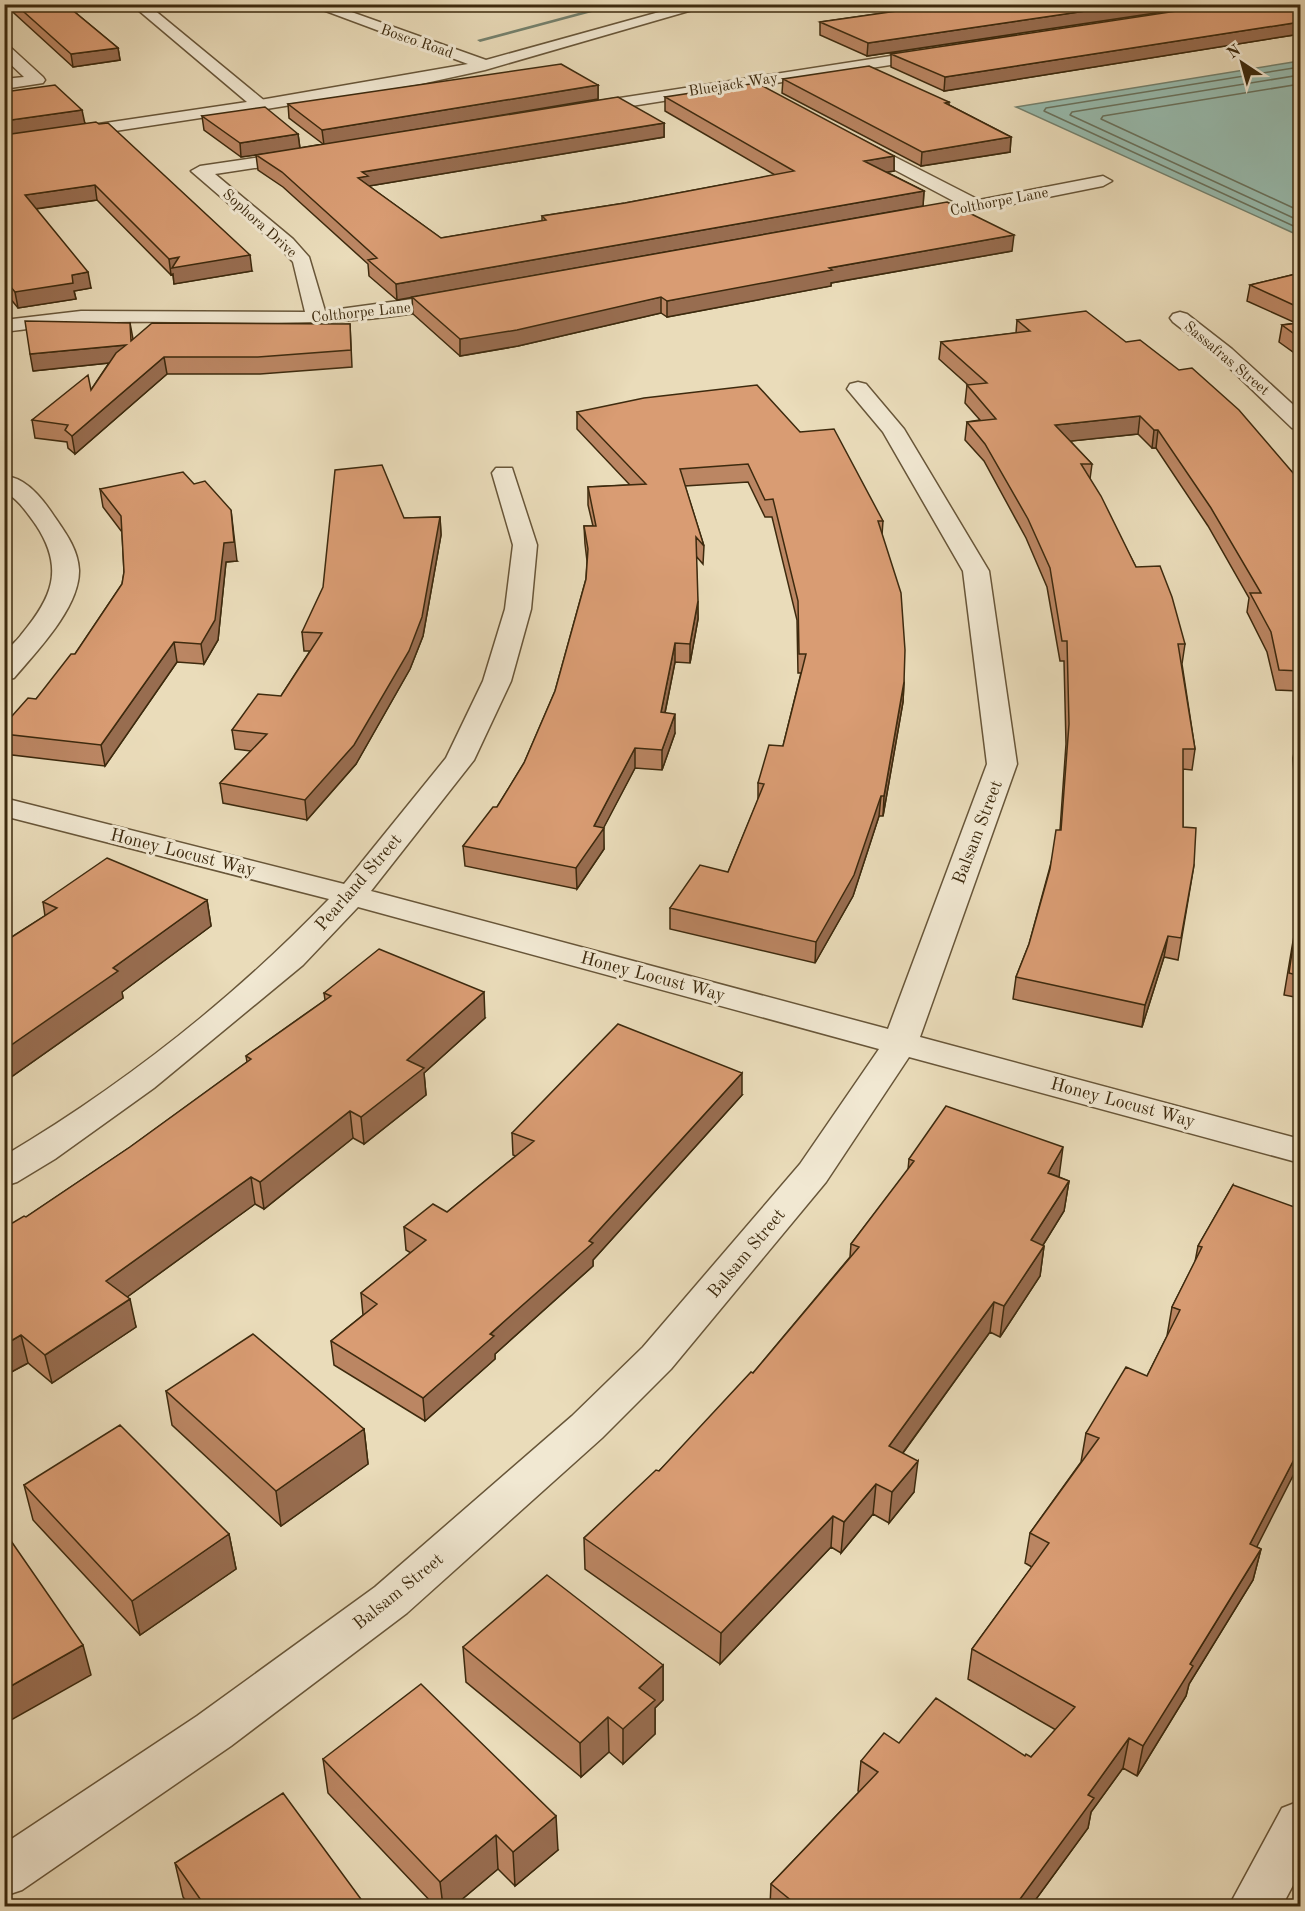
<svg xmlns="http://www.w3.org/2000/svg" width="1305" height="1911" viewBox="0 0 1305 1911" font-family="'Old Standard TT',serif">
	<rect width="100%" height="100%" fill="#eadcba"/>
	<filter id="stains"><feTurbulence type="fractalNoise" baseFrequency=".00333" numOctaves="4"/><feColorMatrix values="0 0 0 0 .2 0 0 0 0 .09 0 0 0 0 .02 0 0 0 .5 -.17"/></filter>
	<radialGradient id="worn" r=".72"><stop offset=".6" stop-color="#630" stop-opacity="0"/><stop offset="1" stop-color="#630" stop-opacity=".3"/></radialGradient>
	<!-- water -->
	<path fill="#98bcaf" stroke="#74826f" stroke-width="1.5" d="M1300 61V236L1016 107Z"/>
	<g fill="none" stroke-linecap="round" stroke-linejoin="round">
		<!-- shore -->
		<path stroke="#6a735e" stroke-width="1.5" d="M1300 67 1046 108 1044 111 1300 229
			M1300 75 1072 112 1070 115 1300 221
			M1300 84 1103 116 1101 119 1300 211"/>
		<!-- stream -->
		<path fill="#74826f" fill-rule="evenodd" d="M612 4H622L480 42 477 40Z"/>
		<!-- minor casing -->
		<g stroke="#685639" stroke-width="3">
			<path id="minor" d="M307 4H329L486 60 688 4H713L485 70 421 84 260 110 254 108 252 105 260 100 468 64Z
				M4 45 9 46 43 77 45 80 43 83 4 89V79L24 77 4 58Z
				M936 49 944 54 941 57 581 114 573 109 581 104Z
				M854 136 979 200 1103 176 1112 181 1103 186 918 223 911 221 909 217 911 213 959 204 848 145 845 141 848 137Z
				M302 151 308 152 311 156 308 160 215 174 293 239 309 257 325 311 457 293 464 295 467 299 464 303C337 335 210 317 82 323 56 324 30 329 4 332V320L81 311 305 312 293 262 279 247 191 171 200 166Z
				M1180 312 1187 314 1232 349 1300 411V430L1292 428 1218 357 1173 322 1170 318 1173 314Z
				M858 382 866 384 904 429 989 571 1017 764 920 1037 1300 1139V1163L909 1057 826 1182 671 1369 602 1438 407 1613 231 1746 22 1890 4 1896V1844L197 1716 375 1587 572 1416 643 1347 800 1164 879 1049 358 907 303 965 154 1088 55 1159 17 1182 4 1186V1156C122 1086 234 998 329 899L4 816V798L344 884 446 758 483 681 505 609 513 545 492 473 496 468H512L537 545 531 609 511 681 474 760 371 891 888 1029 987 764 963 571 883 432 847 389 850 384Z
				M11 477C30 482 44 501 54 516 65 532 78 549 79 570 80 607 37 651 14 678L4 680C4 673 3 664 4 657 6 649 17 641 21 635 52 598 65 569 36 525 28 514 17 497 4 492V478Z
				M1300 1801V1872L1282 1906H1229L1282 1808Z"/>
		</g>
		<!-- tertiary casing -->
		<g stroke="#685639" stroke-width="3">
			<path id="tertiary" d="M131 4H147L266 102 268 105 266 108 4 148V138L247 102Z"/>
		</g>
		<!-- minor -->
		<use href="#minor" fill="#f1e8d2" fill-rule="evenodd"/>
		<!-- tertiary -->
		<use href="#tertiary" fill="#f1e8d2" fill-rule="evenodd"/>
	</g>
	<!-- wall -->
	<path fill="#bb8663" stroke="#3d2a0e" stroke-width="1.5" d="M4 4H65L118 48 120 60 73 67Z
		M946 4H1216L867 56 820 35V22Z
		M1300 4V34L944 91 891 67V54Z
		M783 79 949 102V105L1011 137 1010 152 921 166 782 93Z
		M598 85V99L375 136 664 123V137L369 186 441 238 542 221V216L625 203 775 175 665 111V97L894 156V171L886 172 924 191 923 206 424 295 1012 251 831 283V286L667 317 661 313 518 346 460 356 413 314 412 297 397 300 369 276 368 264 283 187 258 170 256 155 261 154 241 157 204 130 202 116 298 134 300 148 323 144 289 118 288 104Z
		M4 92 85 123 252 271 174 284 173 274 171 275 97 200 36 209 91 288 74 291 76 299 18 308 4 291Z
		M1300 273V357L1279 342 1282 325 1296 323 1247 301 1250 285Z
		M1017 320 1300 481V702L1299 691 1276 690 1267 652 1247 612 1249 598 1208 526 1156 448H1152L1138 434 1070 441 1092 464 1090 479 1136 567 1185 644 1182 664 1195 749 1192 770 1183 769V827L1194 865 1178 960 1164 957 1142 1027 1013 999 1016 977 1029 944 1060 830 1066 744 1064 661H1060L1047 587 1026 538 984 461 965 440 967 422 980 420 965 403 967 385H968L939 359 941 342 1016 333Z
		M130 323 133 339 350 324 352 367 260 374H167L75 454 68 448 67 442 35 438 32 420 91 390 109 363 33 371Z
		M577 412 800 432 883 521 882 535 904 682 903 702 883 816H879L853 896 815 963 670 929V908L728 872 758 800V783L783 746 801 673H798L797 620 772 517H765L748 482 685 486 704 546 703 564 696 556 698 619 690 663 675 662 665 713 675 733 662 770 635 768 603 828 604 849 577 889 465 866 463 846 497 807 524 763 555 691 586 579 587 561 585 544 584 526H593L588 505V487L630 485 577 429Z
		M100 489 237 561 226 562 218 640 204 664 177 662 105 766 4 754V725L36 699 75 654 122 584 124 572 122 532 103 507Z
		M440 517 441 535 423 636 410 669 356 764 307 820 223 803 220 783 251 751 235 749 232 730 281 696 310 651H304L302 632 404 518Z
		M1297 737H1300V855L1299 854 1293 758Z
		M207 900 211 926 122 992 123 998 4 1082V942L45 916 43 902Z
		M1296 925 1300 926V998L1284 995 1292 947Z
		M324 993 485 1018 424 1073 426 1095 364 1144 353 1138 264 1209 255 1204 127 1297 136 1327 52 1383 28 1363 4 1376 26 1217 130 1147 247 1062 246 1056 325 1000Z
		M742 1095 593 1260V1266L495 1354V1359L425 1421 334 1365 331 1341 363 1315 361 1293 411 1253 406 1250 404 1227 447 1212 516 1156 513 1155 512 1133Z
		M909 1159 1059 1177 1069 1181 1064 1211 1043 1245 1044 1246 1040 1276 1000 1337 990 1332 903 1453 914 1492 889 1523 873 1514 841 1553 831 1547 720 1664 585 1569 584 1538 659 1471 753 1373 850 1257 851 1244 908 1170Z
		M1233 1185 1257 1547 1261 1549 1253 1580 1189 1684 1186 1696 1137 1776 1123 1768 1091 1812 1088 1828 1031 1906H770L771 1884 859 1792 858 1791 861 1761 899 1743 1031 1757 1056 1730 968 1679 972 1649 1032 1567 1025 1563 1030 1533 1081 1462 1086 1433 1147 1376 1167 1336 1172 1307 1195 1262 1198 1246Z
		M166 1391 364 1429 368 1464 281 1526 172 1425Z
		M24 1485 229 1534 236 1569 140 1635 33 1520Z
		M463 1647 663 1665V1700L655 1708V1734L623 1764 609 1752 581 1777 466 1682Z
		M323 1759 558 1850 515 1886 498 1869 454 1906H435L328 1793Z
		M175 1863 366 1906H190L183 1897Z"/>
	<!-- shaded-wall -->
	<path fill="#986d50" stroke="#3d2a0e" stroke-width="1.5" d="M1133 4H1216L867 56 868 43Z
		M1300 22V34L944 91 945 77Z
		M118 48 120 60 73 67 71 54Z
		M598 85V99L324 145 322 130Z
		M82 110 85 124 4 136V121Z
		M664 123V137L369 186 358 178 362 172Z
		M298 134 300 149 241 157 240 143Z
		M1011 137 1010 152 921 166 922 152Z
		M894 156V171L863 176 864 161Z
		M95 185 97 200 27 210 25 195Z
		M924 191 923 206 397 300 396 284Z
		M1014 235 1012 251 831 283V286L667 317V301L829 268Z
		M250 255 252 271 174 284 173 274 171 275 169 259 179 257Z
		M88 272 91 288 74 291 76 299 18 308 15 292 72 275Z
		M661 297V313L518 346 460 356V339Z
		M126 345 128 361 33 371 30 354Z
		M164 357 167 374 75 454 72 436Z
		M1140 416 1138 434 1053 443 1055 425Z
		M1154 430H1158L1156 448H1152Z
		M231 510 237 561 226 562 218 640 204 664 201 644Z
		M440 517 441 535 423 636 410 669 356 764 307 820 305 800Z
		M698 601V619L690 663V644Z
		M174 642 177 662 105 766 101 745Z
		M675 643V662L661 732V712Z
		M904 682 903 702 883 816 884 796Z
		M675 714V733L662 770V750Z
		M635 748V768L602 831 604 828V849L577 889 576 868 594 826Z
		M881 796 879 816 853 896 815 963 816 942Z
		M207 900 211 926 122 992 123 998 4 1082V1050L113 968Z
		M1168 936 1164 957 1142 1027 1145 1005Z
		M484 992 485 1018 424 1073 426 1095 364 1144 361 1117 407 1060Z
		M742 1073V1095L593 1260V1266L495 1354V1359L425 1421 423 1398 589 1241Z
		M350 1111 353 1138 264 1209 260 1182Z
		M1063 1147 1059 1177 1048 1173Z
		M251 1177 255 1204 112 1308 106 1281Z
		M1069 1181 1064 1211 1027 1271 1031 1240Z
		M1044 1246 1040 1276 1000 1337 1004 1306Z
		M130 1299 136 1327 52 1383 45 1355Z
		M994 1302 990 1332 886 1476 889 1446Z
		M21 1335 28 1363 4 1376V1345Z
		M364 1429 368 1464 281 1526 276 1491Z
		M1300 1448V1462L1243 1574 1250 1544Z
		M918 1461 914 1492 889 1523 892 1492Z
		M876 1484 873 1514 841 1553 844 1522Z
		M833 1516 831 1547 720 1664 721 1633Z
		M229 1534 236 1569 140 1635 132 1601Z
		M1261 1549 1253 1580 1189 1684 1186 1696 1137 1776 1143 1746 1190 1664Z
		M83 1645 91 1675 4 1724V1690Z
		M663 1665V1700L655 1708V1734L623 1764V1729L639 1688Z
		M608 1717 609 1752 581 1777 580 1743Z
		M1129 1738 1123 1768 1091 1812 1088 1828 1031 1906H1015L1088 1795Z
		M556 1816 558 1850 515 1886 513 1852Z
		M496 1835 498 1869 454 1906H443L440 1882Z"/>
	<!-- building -->
	<path fill="#d99c73" stroke="#3d2a0e" stroke-width="1.5" d="M15 4H65L118 48 71 54Z
		M946 4H1133L868 43 820 22Z
		M1223 4H1300V22L945 77 891 54Z
		M561 64 598 85 322 130 288 104Z
		M869 66 949 102 945 103 1011 137 922 152 783 79Z
		M757 83 894 156 864 161 924 191 396 284 368 260 377 258 282 172 256 155 618 97 664 123 362 172 368 176 358 178 441 238 546 220 542 216 625 203 794 171 665 97Z
		M55 85 82 110 4 121V92Z
		M265 107 298 134 240 143 202 116Z
		M96 122 99 124 108 123 250 255 172 268 179 257 169 259 95 185 25 195 88 272 72 275 73 283 15 292 4 279V135Z
		M947 202 1014 235 829 268 832 270 667 301 661 297 517 330 460 339 412 297Z
		M1300 273V308L1250 285Z
		M1086 311 1126 342 1140 340 1179 370 1192 368 1239 410 1300 481V671L1279 670 1271 632 1250 593H1261L1211 508 1158 430H1154L1140 416 1055 425 1092 464H1081L1101 496 1136 567 1160 566 1172 597 1185 644H1178L1195 749H1183V827L1196 828 1194 865 1181 938 1168 936 1145 1005 1016 977 1029 944 1050 869 1056 830H1061L1069 724 1067 641H1062L1050 568 1028 519 985 444 967 422 996 419 967 385 987 383 941 342 1030 331 1017 320Z
		M25 321 130 323 131 341 152 323 350 324 351 350 258 357H164L72 436 65 430 68 425 32 420 88 375 91 390 116 353 126 345 30 354Z
		M1300 323V338L1282 325Z
		M757 385 800 432 834 429 883 521H878L901 593 905 650 904 682 884 796H881L854 875 816 942 670 908 700 865 728 872 764 784 758 783 769 745 783 746 806 654H799L798 601 773 499 765 500 748 464 680 469 704 546 696 537 698 601 690 644 675 643 661 712 675 714 662 750 635 748 594 826 604 828 576 868 463 846 493 807H497L524 763 555 691 586 579 588 549 584 526H596L588 487 646 484 577 412 644 398Z
		M382 465 404 518 440 517 422 617 409 651 354 745 305 800 220 783 267 734 232 730 258 694 281 696 322 633 302 632 323 587 335 470Z
		M183 472 194 484 205 481 231 510 234 542 224 543 215 620 201 644 174 642 101 745 4 734V725L28 698 36 699 71 654H75L122 584 124 572 121 516 100 489Z
		M1297 737H1300V788Z
		M107 858 207 900 113 968 118 971 4 1050V942L57 908 43 902Z
		M1296 925 1300 926V976L1289 973Z
		M379 949 484 992 407 1060 424 1068 361 1117 350 1111 260 1182 251 1177 106 1281 130 1299 45 1355 21 1335 4 1345V1228L24 1216 26 1217 130 1147 251 1059 246 1056 331 996 324 993Z
		M618 1024 742 1073 589 1241 593 1243 490 1334 494 1336 423 1398 331 1341 377 1304 361 1293 426 1240 404 1227 433 1204 447 1212 534 1141 512 1133Z
		M946 1106 1063 1147 1048 1173 1069 1181 1031 1240 1044 1246 1004 1306 994 1302 889 1446 918 1461 892 1492 876 1484 844 1522 833 1516 721 1633 584 1538 656 1470 659 1471 751 1372 753 1373 859 1247 851 1244 914 1161 909 1159Z
		M1233 1185 1300 1209V1448L1250 1544 1261 1549 1190 1664 1193 1666 1143 1746 1129 1738 1088 1795 1094 1798 1015 1906H798L771 1884 878 1772 861 1761 884 1733 899 1743 936 1698 1025 1756 1026 1754 1031 1757 1075 1707 972 1649 1049 1543 1030 1533 1099 1438 1086 1433 1126 1367 1147 1376 1180 1310 1172 1307 1202 1247 1198 1246Z
		M253 1334 364 1429 276 1491 166 1391Z
		M120 1425 229 1534 132 1601 24 1485Z
		M9 1538 83 1645 4 1690V1541Z
		M547 1575 663 1665 639 1688 655 1700 623 1729 608 1717 580 1743 463 1647Z
		M421 1684 556 1816 513 1852 496 1835 440 1882 323 1759Z
		M283 1793 366 1906H205L175 1863Z
		M721 1902 726 1906H716Z"/>
	<g text-anchor="middle" stroke-width="6" stroke-linejoin="round" paint-order="stroke">
		<!-- far-street labels -->
		<g font-size="15" fill="#3d2a0e" stroke="#f1e8d2">
			<text transform="translate(417 41) rotate(19)" y="5">Bosco Road</text>
			<text transform="translate(733 84) rotate(-9)" y="5">Bluejack Way</text>
			<text transform="translate(999 201) rotate(-11)" y="5">Colthorpe Lane</text>
			<text transform="translate(260 223) rotate(42)" y="5">Sophora Drive</text>
			<text transform="translate(361 312) rotate(-6)" y="5">Colthorpe Lane</text>
			<text transform="translate(1227 358) rotate(40)" y="5">Sassafras Street</text>
		</g>
		<!-- street labels -->
		<g font-size="18" fill="#3d2a0e" stroke="#f1e8d2">
			<text transform="translate(977 832) rotate(-69)" y="6">Balsam Street</text>
			<text transform="translate(183 852) rotate(14)" y="6">Honey Locust Way</text>
			<text transform="translate(358 882) rotate(-49)" y="6">Pearland Street</text>
			<text transform="translate(653 976) rotate(15)" y="6">Honey Locust Way</text>
			<text transform="translate(1123 1102) rotate(15)" y="6">Honey Locust Way</text>
			<text transform="translate(746 1253) rotate(-50)" y="6">Balsam Street</text>
			<text transform="translate(398 1591) rotate(-39)" y="6">Balsam Street</text>
		</g>
	</g>
	<!-- margin -->
	<rect width="1305" height="1911" fill="none" stroke="#eadcba" stroke-width="24"/>
	<rect x="6" y="6" width="1293" height="1899" fill="none" stroke="#3d2a0e" stroke-width="3"/>
	<rect x="12" y="12" width="1281" height="1887" fill="none" stroke="#3d2a0e" stroke-width="1.5"/>
	<!-- north arrow -->
	<g transform="translate(1242 63) rotate(324)" stroke="#f1e8d2" stroke-width="4.5" paint-order="stroke">
	<path d="M0-4.5L10 22L0 15L-10 22Z" fill="#3d2a0e"/>
	<text y="-9" font-size="16" font-weight="bold" text-anchor="middle" fill="#3d2a0e">N</text>
	</g>
	<rect width="100%" height="100%" filter="url(#stains)"/>
	<rect width="100%" height="100%" fill="url(#worn)"/>
</svg>
